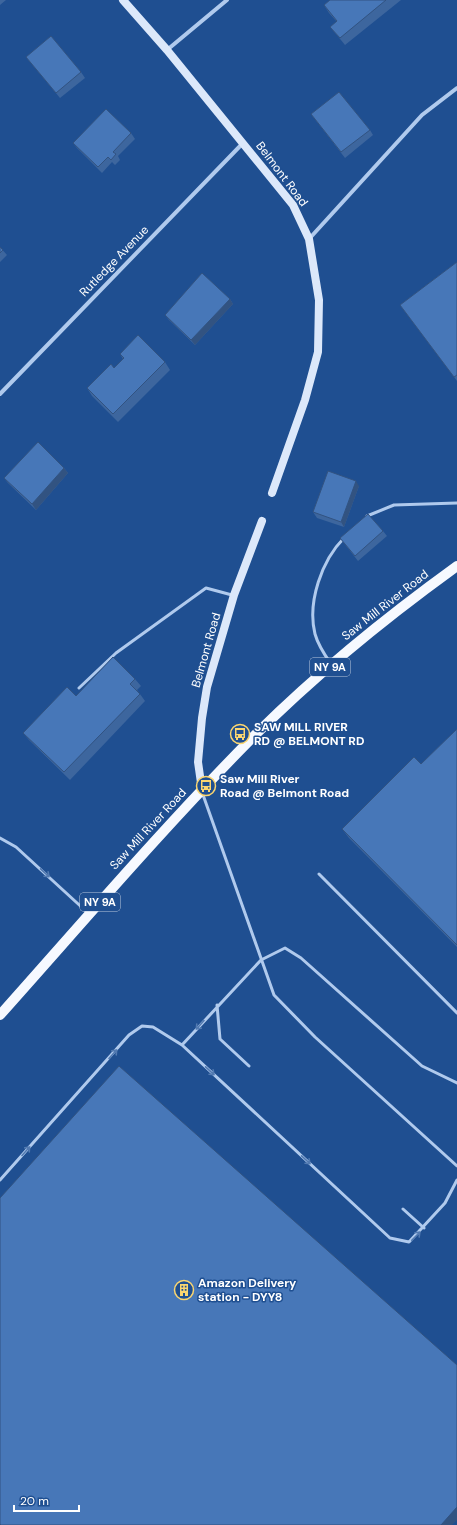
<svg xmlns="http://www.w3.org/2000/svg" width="457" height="1525" viewBox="0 0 457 1525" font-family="'DM Sans',sans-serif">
	<rect width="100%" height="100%" fill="#1f4f91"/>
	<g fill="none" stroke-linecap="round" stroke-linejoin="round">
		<!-- lane -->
		<path stroke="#b0caed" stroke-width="3" d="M367 516 394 505 457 503
			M331 664C324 654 318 645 315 634 307 602 322 560 344 538
			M79 688 116 653 206 588 232 595
			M202 792 274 995 315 1037 457 1166
			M0 838 16 847 88 913
			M319 874 457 1013
			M217 1005 220 1039 249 1066
			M182 1045 261 960 285 948 301 958 422 1066 457 1083
			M0 1180 129 1035 142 1026 153 1027 182 1045 390 1238 409 1242 445 1203 457 1180
			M403 1209 424 1228"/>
		<!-- street -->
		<path stroke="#b0caed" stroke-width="4" d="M167 50 227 0
			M309 239 422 115 457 88
			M0 394 243 143"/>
		<!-- secondary -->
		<path stroke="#dce8fa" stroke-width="8" d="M123 0 167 50 293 205 309 239 319 300 318 352 305 400 272 493
			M202 790 198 762 202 718 207 687 234 595 262 521"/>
		<!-- primary -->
		<path stroke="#f6f9ff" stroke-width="10" d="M0 1015C83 922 164 827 252 738 315 675 385 618 457 566"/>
	</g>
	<!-- wall -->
	<path fill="#3d669e" d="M0 0H6L0 5Z
		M330 0H401L345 45 336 34 330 27 337 22 329 13 324 5Z
		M26 57 81 72 85 78 60 98Z
		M311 114 370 130 373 135 345 158Z
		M131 133 135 139 118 156 120 160 115 165 112 162 102 173 77 148 73 143Z
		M0 247 7 255 0 262Z
		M457 262V381L400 305Z
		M230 299 233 304 195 345 169 320 165 315Z
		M120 354 165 362 170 370 118 422 92 396 87 388 114 368 123 359Z
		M64 468 68 473 36 510 8 483 4 478Z
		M359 486 344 527 317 518 313 512Z
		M383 531 387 536 358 561 340 538Z
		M135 679 141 686 137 690 140 694 145 701 70 780 29 740 23 733 76 696Z
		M457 729V947L349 838 342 829 421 764Z"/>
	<!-- shaded-wall -->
	<path fill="#325381" d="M230 299 233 304 195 345 191 340Z
		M64 468 68 473 36 510 32 504Z
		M356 481 359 486 344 527 341 522Z
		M457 1507V1520L452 1525H441Z"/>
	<!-- building -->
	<path fill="#4777b8" stroke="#325381" d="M330 0H386L340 38 330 27 337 21 324 5Z
		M51 36 81 72 56 93 26 57Z
		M339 92 370 130 341 152 311 114Z
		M106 109 131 133 113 152 116 154 111 160 108 157 98 167 73 143Z
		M0 247 3 250 0 253Z
		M457 262V375L454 377 400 305Z
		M202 273 230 299 191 340 165 315Z
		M138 335 165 362 113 414 87 388 111 364 114 368 124 358 120 354Z
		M38 442 64 468 32 504 4 478Z
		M328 471 356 481 341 522 313 512Z
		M368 514 383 531 355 556 340 538Z
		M113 657 135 679 130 684 140 694 64 772 23 733 67 687 76 696Z
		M457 729V945L342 829 414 757 421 764Z
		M119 1066 457 1365V1507L441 1525H1L0 1524V1198Z"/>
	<!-- one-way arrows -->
	<defs><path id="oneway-shaft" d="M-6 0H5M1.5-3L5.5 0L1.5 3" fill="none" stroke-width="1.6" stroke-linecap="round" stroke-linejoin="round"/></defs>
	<g stroke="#527ab1">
		<use href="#oneway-shaft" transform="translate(45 873) rotate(43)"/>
		<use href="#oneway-shaft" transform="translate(200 1025) rotate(132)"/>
		<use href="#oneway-shaft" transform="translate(113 1054) rotate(-48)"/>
		<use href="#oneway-shaft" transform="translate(210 1071) rotate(43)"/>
		<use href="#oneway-shaft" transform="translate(26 1151) rotate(-48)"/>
		<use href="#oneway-shaft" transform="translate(306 1160) rotate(43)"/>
		<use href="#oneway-shaft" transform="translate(416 1236) rotate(-45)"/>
	</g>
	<!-- icons -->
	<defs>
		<g id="bus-ring" transform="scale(1)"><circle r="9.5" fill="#1f4f91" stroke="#fbd670" stroke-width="1.5"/><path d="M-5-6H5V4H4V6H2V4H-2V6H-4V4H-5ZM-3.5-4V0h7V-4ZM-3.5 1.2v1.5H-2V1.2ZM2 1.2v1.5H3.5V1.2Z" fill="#fbd670"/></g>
		<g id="building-ring" transform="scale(1)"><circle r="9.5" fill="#1f4f91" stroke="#fbd670" stroke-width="1.5"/><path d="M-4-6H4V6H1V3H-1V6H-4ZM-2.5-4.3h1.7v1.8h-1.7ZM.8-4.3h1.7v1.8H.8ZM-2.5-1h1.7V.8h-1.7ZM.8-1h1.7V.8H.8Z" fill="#fbd670"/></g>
	</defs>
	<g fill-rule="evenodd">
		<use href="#bus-ring" x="240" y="734"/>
		<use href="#bus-ring" x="206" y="786"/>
		<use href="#building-ring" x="184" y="1290"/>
	</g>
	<g text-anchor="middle" stroke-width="3" stroke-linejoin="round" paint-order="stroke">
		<!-- shield labels -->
		<g fill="#1f4f91" stroke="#bccade" stroke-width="1">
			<rect x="310" y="658" width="40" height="18" rx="3"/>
			<rect x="80" y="893" width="40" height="18" rx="3"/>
		</g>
		<g font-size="11" font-weight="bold" fill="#fff">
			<text x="330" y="671">NY 9A</text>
			<text x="100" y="906">NY 9A</text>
		</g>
		<!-- street labels -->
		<g font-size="12" fill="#fff" stroke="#1f4f91">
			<text transform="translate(282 174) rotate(53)" y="4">Belmont Road</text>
			<text transform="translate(114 261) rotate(-46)" y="4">Rutledge Avenue</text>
			<text transform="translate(385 605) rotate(-38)" y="4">Saw Mill River Road</text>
			<text transform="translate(206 650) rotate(-74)" y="4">Belmont Road</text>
			<text transform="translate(148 829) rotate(-47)" y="4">Saw Mill River Road</text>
		</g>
		<!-- poi labels -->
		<g font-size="12" font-weight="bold" fill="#fff" stroke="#1f4f91" text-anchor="start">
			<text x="254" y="731">SAW MILL RIVER<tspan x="254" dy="14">RD @ BELMONT RD</tspan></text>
			<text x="220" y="783">Saw Mill River<tspan x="220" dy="14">Road @ Belmont Road</tspan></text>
			<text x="198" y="1287">Amazon Delivery<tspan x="198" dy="14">station - DYY8</tspan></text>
		</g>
	</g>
	<!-- scale -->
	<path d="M14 1505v6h65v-6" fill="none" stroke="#ffffff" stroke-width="2"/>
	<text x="20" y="1505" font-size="12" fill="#ffffff" stroke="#1f4f91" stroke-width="3" paint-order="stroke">20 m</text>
</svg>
